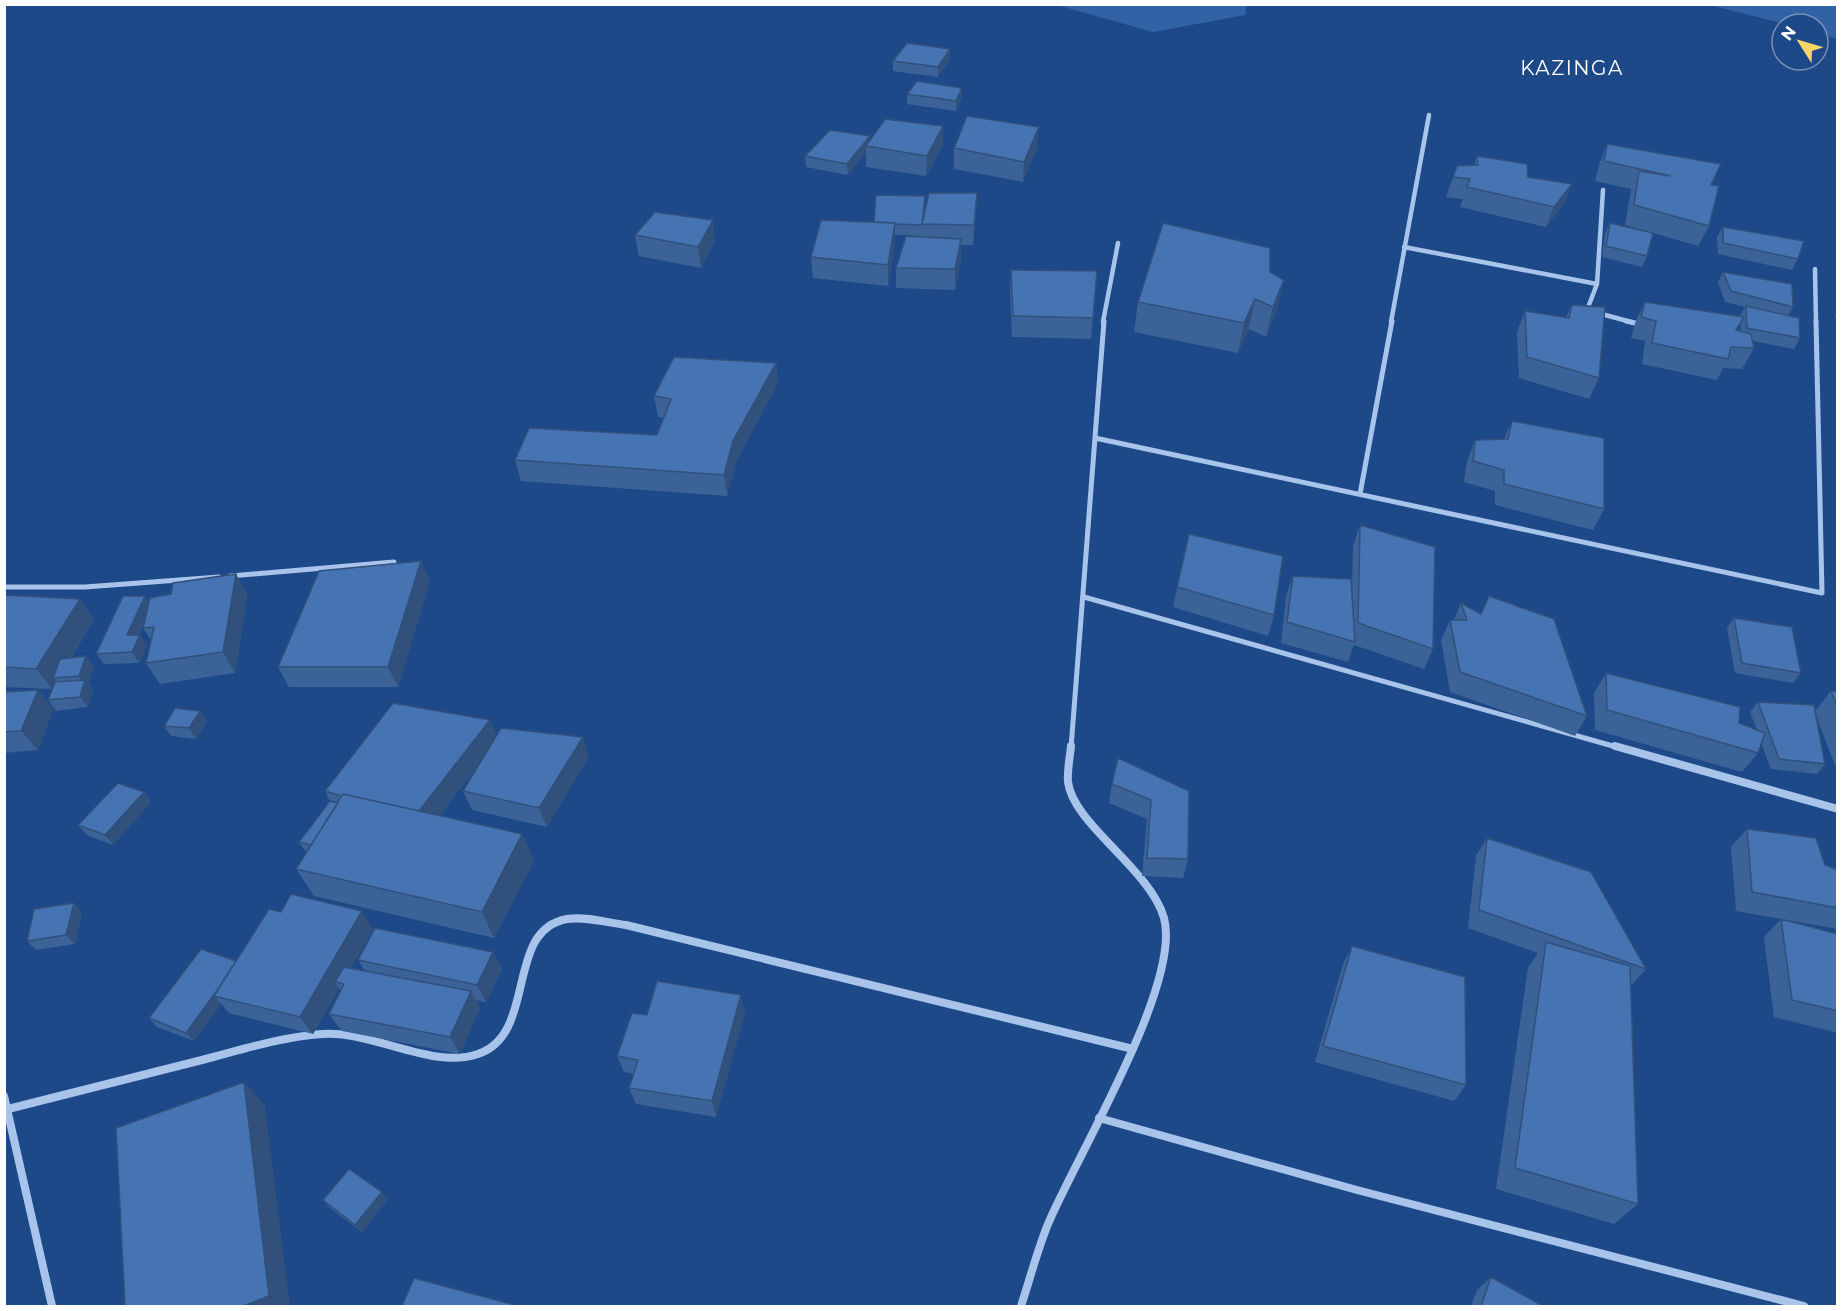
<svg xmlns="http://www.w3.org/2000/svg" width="1842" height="1311" viewBox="0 0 1842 1311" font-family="Montserrat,sans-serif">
	<rect width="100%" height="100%" fill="#1e4988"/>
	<!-- green -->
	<path fill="#3262a6" d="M1057 5 1247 4V5L1245 15 1153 32Z
		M1710 5H1837V39L1818 33V24H1785Z"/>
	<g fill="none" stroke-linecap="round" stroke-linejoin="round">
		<!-- street-far2 -->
		<path stroke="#a8c4eb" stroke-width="4.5" d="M1404 247 1597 284 1587 310 1631 322
			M1815 269 1816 322
			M1597 284 1603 190
			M1103 322 1118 243
			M1391 322 1429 115"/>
		<!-- street-far1 -->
		<path stroke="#a8c4eb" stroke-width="5" d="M1626 321 1635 323
			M1095 438 1822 593 1816 321
			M1360 494 1392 321
			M230 576 394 562
			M4 587H85L219 577
			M1084 597 1620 748
			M1071 748 1104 321"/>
		<!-- street -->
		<path stroke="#a8c4eb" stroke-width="8" d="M1615 746 1838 809
			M4 1096 52 1306
			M8 1109C73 1093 137 1076 202 1060 241 1050 281 1037 322 1034 372 1030 432 1070 478 1054 538 1034 504 930 567 919 586 916 608 923 626 925L1133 1049
			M1099 1118 1357 1190 1804 1306
			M1021 1306C1030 1279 1037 1251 1048 1224 1076 1157 1182 984 1164 918 1150 869 1073 824 1068 782 1067 771 1070 757 1071 746"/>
	</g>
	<!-- wall -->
	<path fill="#3c6398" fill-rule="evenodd" d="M950 49V59L938 77 893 71V61Z
		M907 94 962 98 956 111 907 104Z
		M943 126V146L926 176 866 167V153L848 175 806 167 805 156 870 140Z
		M1607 144 1711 185 1709 226 1698 246 1653 233 1647 256 1642 267 1602 257 1605 234 1610 223 1644 231 1625 225 1631 189 1595 181 1599 165Z
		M1037 147 1023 182 954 169V148Z
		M1477 156 1528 177 1572 184 1564 204 1546 227 1460 207 1463 199 1446 197 1453 177 1474 165Z
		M925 196 924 214 976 213 973 245H961V259L955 290 896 288V268L922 236 895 235V243L888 286 813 278 811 257 874 222Z
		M1723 227 1798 259 1792 270 1718 254 1717 237Z
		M635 235 715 241 701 268 639 256Z
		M1011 270 1093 318 1091 339 1012 337 1010 291Z
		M1270 272 1277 310 1266 337 1249 329 1238 353 1134 332 1138 302Z
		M1723 272 1793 307 1788 316 1800 338 1794 349 1753 341 1754 348 1742 369 1723 368 1717 380 1642 364 1645 341 1631 338 1635 323 1645 302 1740 316 1745 307 1725 302 1718 282ZM1740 323 1741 331 1736 330Z
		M1572 305 1599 378 1589 399 1519 378 1517 332 1525 311 1566 317Z
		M1838 310V326L1835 315Z
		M776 363 778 383 736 462 727 496 521 481 515 460 657 435 664 418 658 417 654 396Z
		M1512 421 1604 509 1593 530 1495 505V491L1464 482 1467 461 1475 440 1504 439Z
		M1360 525 1433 649 1424 669 1354 645 1348 662 1281 643 1286 596 1293 576 1352 594 1353 546Z
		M1189 534 1274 615 1268 636 1173 607Z
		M236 574 247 595 235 673 160 684 146 663 151 640 143 628 145 621 139 635H140L147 645 139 663 104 664 96 654 145 596 149 602Z
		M430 581 398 687H289L278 667Z
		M4 595 80 599 94 619 71 658 86 656 94 667 88 683 93 690 88 707 56 711 48 700 54 685 52 689 4 687Z
		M1461 603 1587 716 1575 736 1450 692 1441 640 1450 620H1454Z
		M1734 618 1801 673 1793 683 1735 673 1727 628Z
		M1606 673 1757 730 1750 712 1758 702 1815 711 1831 691 1838 692V773L1815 713 1825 764 1817 774 1771 769 1761 743 1758 753 1742 772 1595 730 1594 693Z
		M38 690 53 710 38 750 4 753V692Z
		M200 711 207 721 196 739 171 736 164 726Z
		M490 720 496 736 589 756 547 827 472 810 463 791 481 762 440 815 522 834 534 861 494 938 314 896 296 869 307 852 305 851 299 842 330 801 325 791Z
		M1112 784 1189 791 1188 859 1183 878 1142 876 1147 819 1109 803Z
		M144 792 151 802 113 845 87 835 78 825Z
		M1747 829 1838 870V929L1736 911 1731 847Z
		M1487 838 1646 969 1631 986 1638 1204 1614 1224 1496 1189 1528 968 1538 953 1468 928 1476 856Z
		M82 912 75 944 36 950 27 941Z
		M281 912 373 929 351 968 365 971 358 960 493 952 502 969 486 1002 476 1000 480 1008 460 1054 342 1031 329 1014 341 991 339 988 313 1034 229 1013 221 1004 194 1041 157 1027 149 1018 236 961Z
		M1781 919 1838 934V1033L1774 1017 1764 937Z
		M1352 946 1466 1085 1454 1101 1315 1062 1343 964Z
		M745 1012 716 1117 636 1104 629 1088 634 1074 624 1072 617 1056 647 1015Z
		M388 1199 362 1232 330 1208 323 1200Z
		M1491 1277 1543 1306H1471L1477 1290Z"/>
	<!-- shaded-wall -->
	<path fill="#31507c" d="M950 49V59L938 77V67Z
		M962 88V98L956 111V101Z
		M943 126V146L926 176 927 156Z
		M1039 127 1037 147 1023 182 1024 162Z
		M870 136 871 147 866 146V153L848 175 847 164Z
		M1572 184 1564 204 1546 227 1554 207Z
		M977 193 976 213 973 245 974 225Z
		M713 220 715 241 701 268 698 247Z
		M895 223V243L888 286V265Z
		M961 239V259L955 290V269Z
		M1284 280 1277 310 1266 337 1273 307Z
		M1255 299 1249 329 1238 353 1244 323Z
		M776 363 778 383 736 462 727 496 724 475 733 441Z
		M421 561 430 581 398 687 388 667Z
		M236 574 247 595 235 673 223 652Z
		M145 596 151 606 134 646 127 635Z
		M80 599 94 619 58 678H53L56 682 52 689 36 669Z
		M140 635 147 645 139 663 132 652Z
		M86 656 94 667 88 683 93 690 88 707 80 697 84 683 79 676Z
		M38 690 53 710 38 750 21 731Z
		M200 711 207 721 196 739 189 728Z
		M490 720 498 739 424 836 414 817Z
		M583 737 589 756 547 827 539 808Z
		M144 792 151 802 113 845 105 835Z
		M522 834 534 861 494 938 482 912Z
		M74 903 82 912 75 944 66 935Z
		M362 911 373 929 342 984 335 982 339 988 313 1034 300 1017Z
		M493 952 502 969 486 1002 477 985Z
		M238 962 214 996 221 1004 194 1041 186 1033Z
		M471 991 480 1008 460 1054 450 1037Z
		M741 995 745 1012 716 1117 712 1101Z
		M244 1082 265 1105 290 1306H243Z
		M382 1192 388 1199 362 1232 355 1225Z"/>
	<!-- building -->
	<path fill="#4673b1" stroke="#31507c" stroke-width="1.5" d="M907 43 950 49 938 67 893 61Z
		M917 81 962 88 956 101 907 94Z
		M967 116 1039 127 1024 162 954 148Z
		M885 119 943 126 927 156 866 146Z
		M830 130 870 136 847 164 805 156Z
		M1607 144 1721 164 1711 185 1719 186 1709 226 1634 205 1639 171 1671 176 1604 161Z
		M1477 156 1527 164 1528 177 1572 184 1554 207 1467 187 1470 179 1453 177 1457 166 1478 165Z
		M929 193H977L974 225 922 224Z
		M876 195 925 196 922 225 895 224V223L874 222Z
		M655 212 713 220 698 247 635 235Z
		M821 220 895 223 888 265 811 257Z
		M1163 223 1270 248V272L1284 280 1273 307 1255 299 1244 323 1138 302Z
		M1610 223 1653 233 1647 256 1606 246Z
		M1723 227 1804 241 1798 259 1723 243Z
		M906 236 961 239 955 269 896 268Z
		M1011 270 1097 271 1093 318 1013 316Z
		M1723 272 1792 284 1793 307 1731 291Z
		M1645 302 1744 317 1736 330 1751 334 1754 348 1731 347 1728 359 1652 343 1656 321 1641 317Z
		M1572 305 1605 307 1599 378 1527 357 1525 311 1569 318Z
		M1746 306 1799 318 1800 338 1747 328Z
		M674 357 776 363 733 441 724 475 515 460 529 428 657 435 671 399 654 396Z
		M1512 421 1604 438V509L1504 484V470L1473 461 1475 440 1508 439Z
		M1360 525 1435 547 1433 649 1358 623Z
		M1189 534 1283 556 1274 615 1177 587Z
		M421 561 388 667H278L319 571Z
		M236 574 223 652 146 663 154 627 143 628 150 598 171 594 173 583Z
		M1293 576 1351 579 1355 642 1287 622Z
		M4 595 80 599 36 669 4 667Z
		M123 596H145L127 635H140L132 652 96 654Z
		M1489 596 1554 619 1587 716 1460 672 1450 620H1467L1461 603 1481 614Z
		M1734 618 1792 627 1801 673 1742 663Z
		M86 656 79 676 53 678 60 659Z
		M1606 673 1740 707 1739 723 1765 733 1758 753 1607 710Z
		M85 680 80 697 48 700 55 682Z
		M38 690 21 731 4 732V692Z
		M1831 691 1838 692V708Z
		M1758 702 1814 705 1825 764 1779 759Z
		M393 703 490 720 419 811 343 794 342 796 325 791Z
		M175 708 200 711 189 728 164 726Z
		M501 728 583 737 539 808 463 791Z
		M1118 758 1189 791 1188 859 1147 858 1151 800 1112 784Z
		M118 783 144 792 105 835 78 825Z
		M343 794 522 834 482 912 296 869Z
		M330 801 338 803 311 845 299 842Z
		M1747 829 1816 838 1825 865 1838 870V908L1752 892Z
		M1487 838 1591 872 1646 969 1479 910Z
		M291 894 362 911 300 1017 214 996 269 909 281 912Z
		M74 903 66 935 27 941 34 909Z
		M1781 919 1838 934V1011L1792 1000Z
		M375 928 493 952 477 985 358 960Z
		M1546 942 1630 966 1638 1204 1515 1168Z
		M1352 946 1465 977 1466 1085 1323 1046Z
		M201 949 236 961 218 989 186 1033 149 1018Z
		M344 967 471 991 450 1037 329 1014 344 984 335 982Z
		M657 981 741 995 712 1101 629 1088 638 1060 617 1056 632 1013 647 1015Z
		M244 1082 269 1296 243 1306H125L116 1128Z
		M349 1169 382 1192 355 1225 323 1200Z
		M1491 1277 1543 1306H1481Z
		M414 1278 518 1306H402Z"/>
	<g text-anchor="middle" stroke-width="4.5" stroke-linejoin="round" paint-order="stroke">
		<!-- far-quarter labels -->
		<g font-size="20" letter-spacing="1.5" fill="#fff" stroke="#1e4988">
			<text x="1572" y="75">KAZINGA</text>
		</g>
	</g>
	<!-- border -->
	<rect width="1842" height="1311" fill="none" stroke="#ffffff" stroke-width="12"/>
	<!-- north arrow -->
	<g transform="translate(1800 42) rotate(307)"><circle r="28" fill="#1e4988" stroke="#7892b8" stroke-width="1.5"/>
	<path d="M0-4.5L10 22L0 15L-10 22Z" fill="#fad467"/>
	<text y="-9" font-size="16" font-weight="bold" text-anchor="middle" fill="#ffffff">N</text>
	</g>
</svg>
